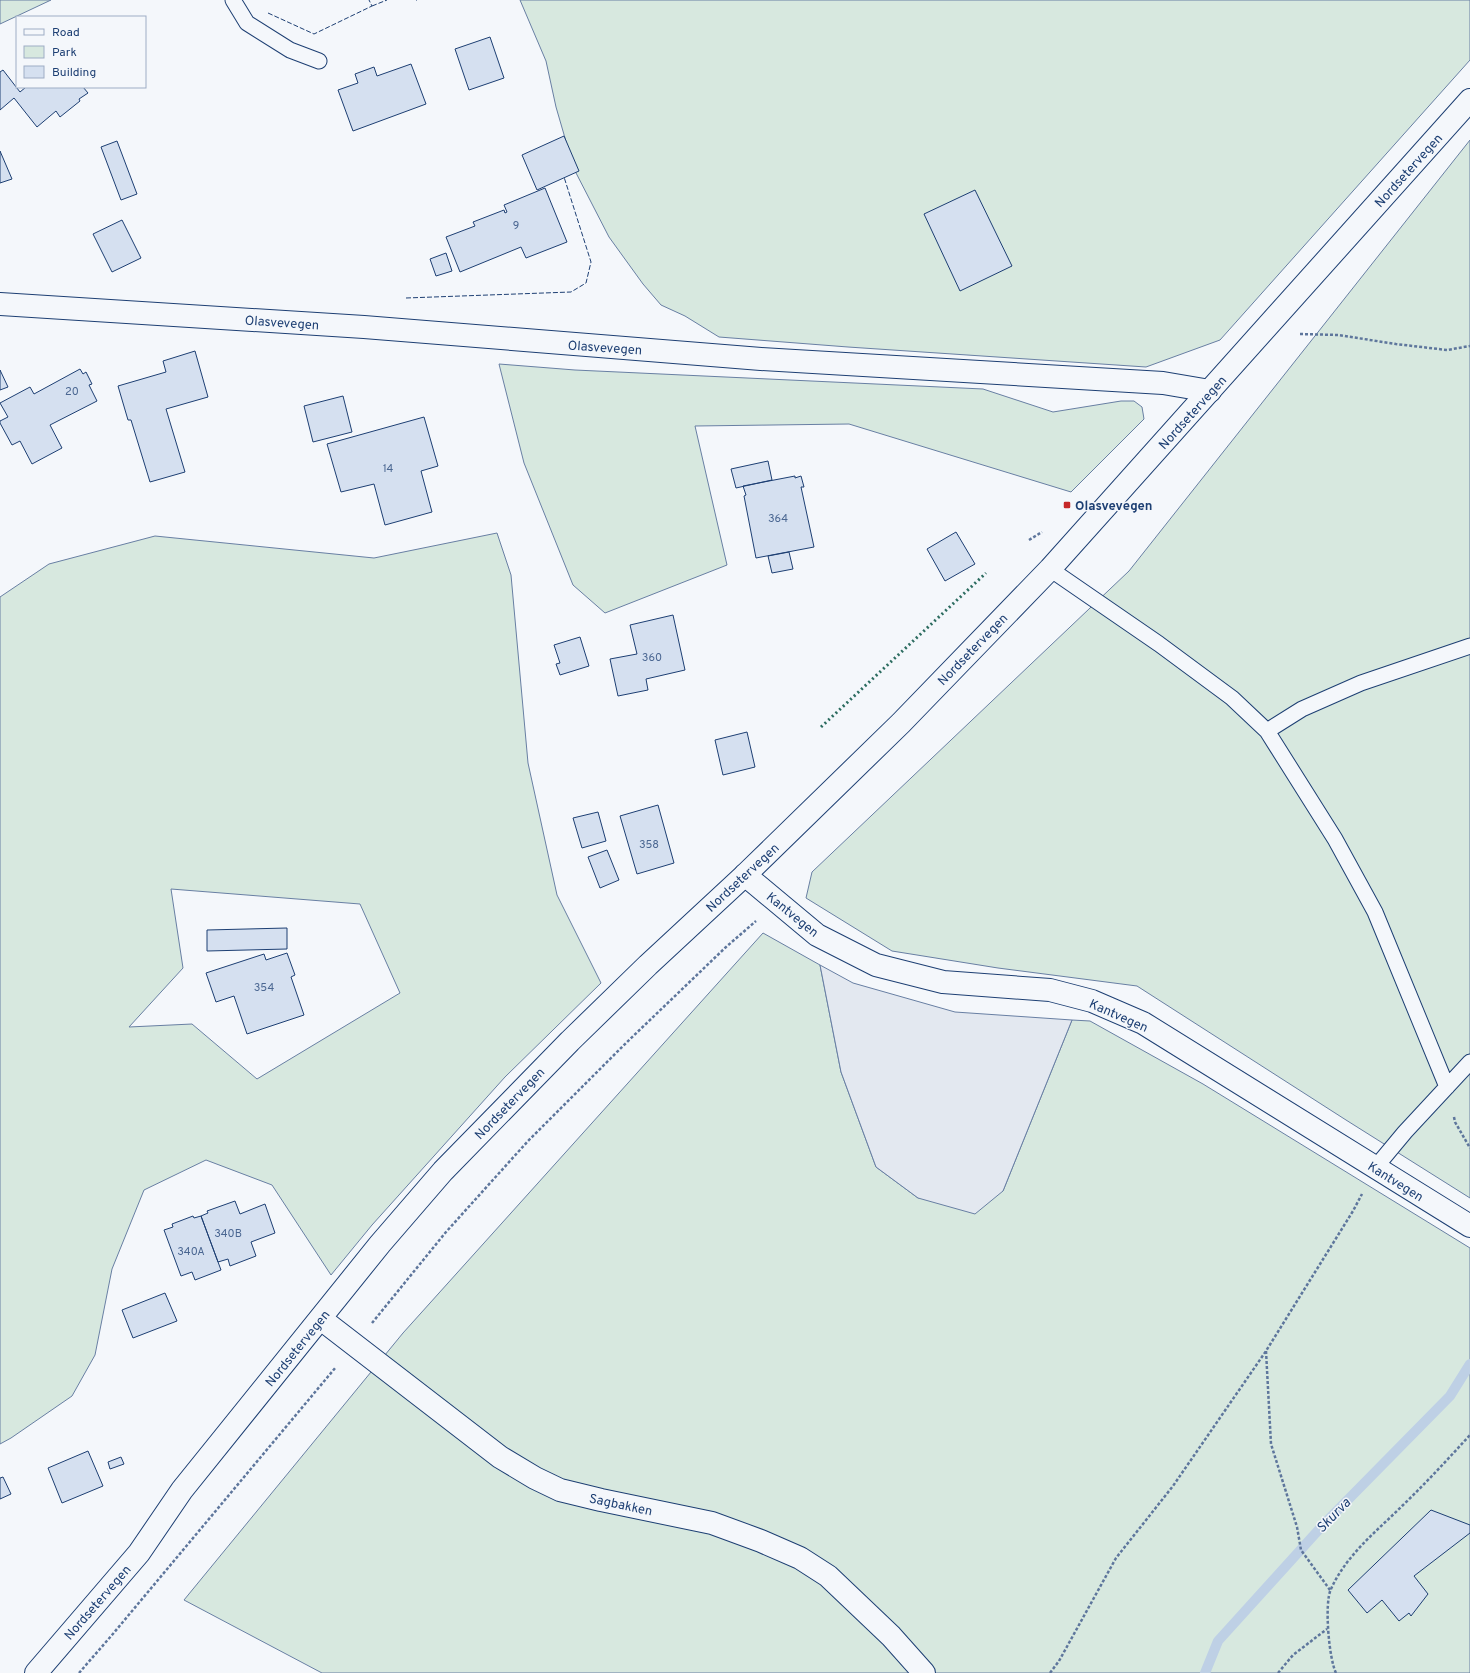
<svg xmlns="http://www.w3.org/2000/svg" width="1470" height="1673" viewBox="0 0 1470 1673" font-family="Overpass,sans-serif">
	<rect width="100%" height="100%" fill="#f4f7fb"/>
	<!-- green -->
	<path fill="#d7e8df" stroke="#687fa3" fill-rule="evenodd" d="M0 0H51L0 24Z
		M520 0H1470V60L1220 340 1146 367 848 347 719 337 685 316 661 305 643 284 609 237 574 169 556 107 546 61Z
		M1470 140V1198L1346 1120 1137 986 998 968 892 951 806 898 812 872 1129 571Z
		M499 364 575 370 983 389 1053 412 1121 401H1134L1142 407 1144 419 1071 492 849 424 695 426 727 565 605 613 573 585 524 463Z
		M497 533 511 575 528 763 557 895 601 983 505 1077 372 1225 331 1275 272 1185 206 1160 144 1190 112 1269 95 1355 72 1396 11 1438 0 1444V597L49 564 155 536 374 558ZM171 889 360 904 400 993 257 1079 192 1024 129 1027 183 968Z
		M763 933 820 965 841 1072 876 1167 918 1198 1003 1191 1072 1020 1090 1021 1203 1084 1470 1248V1673H322L184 1600 403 1333Z"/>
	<!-- parking -->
	<path fill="#e3e8f0" stroke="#687fa3" d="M820 965 853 983 955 1012 1072 1020 1003 1191 975 1214 918 1198 876 1167 841 1072Z"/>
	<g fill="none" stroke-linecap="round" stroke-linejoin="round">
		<!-- stream -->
		<path stroke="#bed0e5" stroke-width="10" d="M1205 1673 1218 1641 1324 1524 1450 1396 1470 1364"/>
	</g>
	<!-- building -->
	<path fill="#d5e0f0" stroke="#1d3f73" d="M490 37 504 78 469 90 455 49Z
		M411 64 426 104 353 131 338 90 358 83 355 74 374 67 377 76Z
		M3 70 20 92 26 87H83L88 93 79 99 80 101 60 117 56 111 37 127 14 98 0 110V72Z
		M564 136 579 171 537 190 522 155Z
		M117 141 137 194 121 200 101 147Z
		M0 151 12 179 0 183Z
		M545 188 567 242 526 258 521 247 460 272 446 237 475 226 473 222 504 210 505 213 507 212 504 205Z
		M975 190 1012 266 960 291 924 214Z
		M122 220 141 258 112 272 93 234Z
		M446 253 452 271 436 276 430 259Z
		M195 351 208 397 166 409 185 472 150 482 131 420H128L118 386 166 372 163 361Z
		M80 369 83 374 86 372 92 384 89 385 97 401 50 425 62 448 32 464 20 441 12 445 0 423V421L8 417 0 403 30 387 34 394Z
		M0 370 8 387 0 390Z
		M343 396 352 432 313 442 304 406Z
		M424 417 438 466 421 471 432 512 385 525 374 484 341 492 327 444Z
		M768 461 772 480 736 488 731 469Z
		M795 476V478L801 476 804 487H801L814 547 756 558 744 496 746 495 743 486Z
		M956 532 975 564 945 581 927 549Z
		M789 552 793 569 772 573 768 556Z
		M673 615 685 670 646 679 648 690 618 696 610 659 637 654 630 625Z
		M580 637 589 666 560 675 556 664 560 663 554 645Z
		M747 732 755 767 723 775 715 740Z
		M658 805 674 863 637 874 620 816Z
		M598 812 606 841 582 848 573 818Z
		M607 850 619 880 600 888 588 857Z
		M287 928V949L207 951V930Z
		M287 953 295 975 291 977 304 1015 247 1034 234 996 216 1002 206 973 264 954 266 960Z
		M235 1201 240 1214 265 1204 275 1233 251 1242 256 1256 230 1266 228 1259 218 1262 201 1216 208 1213 207 1211Z
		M193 1216 194 1218 201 1216 221 1270 195 1280 192 1272 181 1276 164 1230 173 1227 172 1224Z
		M165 1293 177 1321 133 1338 122 1310Z
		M88 1451 103 1486 62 1503 48 1468Z
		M121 1457 124 1464 110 1469 108 1462Z
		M3 1477 11 1494 0 1499V1478Z
		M1431 1510 1470 1525V1533L1414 1576 1428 1594 1411 1616 1409 1613 1399 1621 1382 1600 1367 1613 1348 1590Z"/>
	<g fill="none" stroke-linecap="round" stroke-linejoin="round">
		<!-- service casing -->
		<g stroke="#1d3f73" stroke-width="17">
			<path id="service" d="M233 0 247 23 290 50 319 61
				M1050 569 1159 644 1232 698 1267 731 1335 839 1375 912 1447 1087
				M1267 731 1302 709 1361 683 1470 646
				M1375 1168 1405 1132 1470 1062"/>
		</g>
		<!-- minor casing -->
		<g stroke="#1d3f73" stroke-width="24">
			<path id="minor" d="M0 304 364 327 761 359 1163 383 1210 391
				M745 875 817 935 876 965 943 982 1050 990 1092 1001 1143 1023 1470 1226
				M321 1319 500 1457 535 1478 560 1490 601 1500 712 1523 761 1541 800 1558 828 1576 891 1636 924 1673"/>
		</g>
		<!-- secondary casing -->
		<g stroke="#1d3f73" stroke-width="24">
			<path id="secondary" d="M36 1673 139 1553 182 1490 380 1244 443 1171 570 1041 648 965 745 875 901 723 1050 569 1470 100"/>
		</g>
		<!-- path -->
		<path stroke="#5e769c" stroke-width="2.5" stroke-dasharray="3 2" stroke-linecap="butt" d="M1300 334 1338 335 1396 344 1447 350 1470 346
			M1029 540 1042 532
			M1454 1117 1455 1122 1470 1148
			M372 1323 446 1232 528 1141 626 1043 726 947 756 921
			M1266 1351 1271 1444 1297 1527 1301 1550 1330 1590
			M79 1673 112 1635 336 1367
			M1050 1673 1059 1661 1116 1558 1173 1486 1266 1351 1353 1211 1362 1194
			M1278 1673 1293 1655 1327 1629
			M1336 1673C1329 1659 1324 1603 1331 1589 1347 1554 1376 1532 1402 1506 1426 1483 1448 1459 1470 1435"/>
		<!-- service -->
		<use href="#service" stroke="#f4f7fb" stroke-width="15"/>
		<!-- minor -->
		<use href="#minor" stroke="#f4f7fb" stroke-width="22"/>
		<!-- secondary -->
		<use href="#secondary" stroke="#f4f7fb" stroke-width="22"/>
		<!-- hedge -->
		<path stroke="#2c6c60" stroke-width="3" stroke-dasharray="2 3" stroke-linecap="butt" d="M821 727 986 573"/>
		<!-- fence -->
		<path stroke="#1d3f73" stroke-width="1" stroke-dasharray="5 2" stroke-linecap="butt" d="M416 0H417
			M372 6 387 0
			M268 13 314 34 372 6 369 0
			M406 298 571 292 586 283 591 262 564 177"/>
	</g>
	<!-- markers -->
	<rect fill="#c62828" stroke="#f4f7fb" stroke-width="1.5" x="1063" y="501" width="8" height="8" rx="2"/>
	<g text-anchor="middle" stroke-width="3" stroke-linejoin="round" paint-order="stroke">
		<!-- number labels -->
		<g font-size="11" fill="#4b6792">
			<text x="516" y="229">9</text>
			<text x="72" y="395">20</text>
			<text x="388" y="472">14</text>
			<text x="778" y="522">364</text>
			<text x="652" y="661">360</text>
			<text x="649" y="848">358</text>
			<text x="264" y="991">354</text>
			<text x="228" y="1237">340B</text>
			<text x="191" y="1255">340A</text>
		</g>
		<!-- street labels -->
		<g font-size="13" fill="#1d3f73" stroke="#f4f7fb">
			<text transform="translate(1408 170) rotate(-48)" y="5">Nordsetervegen</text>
			<text transform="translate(282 322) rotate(4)" y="5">Olasvevegen</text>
			<text transform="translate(605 347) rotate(4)" y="5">Olasvevegen</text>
			<text transform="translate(1192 412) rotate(-48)" y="5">Nordsetervegen</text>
			<text transform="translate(972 649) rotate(-46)" y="5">Nordsetervegen</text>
			<text transform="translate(742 877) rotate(-43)" y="5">Nordsetervegen</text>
			<text transform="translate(793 914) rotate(39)" y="5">Kantvegen</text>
			<text transform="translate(1119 1015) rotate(24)" y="5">Kantvegen</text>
			<text transform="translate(509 1103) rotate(-46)" y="5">Nordsetervegen</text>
			<text transform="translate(1396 1181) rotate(32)" y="5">Kantvegen</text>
			<text transform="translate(297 1348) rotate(-51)" y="5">Nordsetervegen</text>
			<text transform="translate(621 1504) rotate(12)" y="5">Sagbakken</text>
			<text transform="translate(97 1602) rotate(-49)" y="5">Nordsetervegen</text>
		</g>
		<!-- poi labels -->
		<g font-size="13" font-weight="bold" fill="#1d3f73" stroke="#f4f7fb" text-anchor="start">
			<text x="1075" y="510">Olasvevegen</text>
		</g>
		<!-- water labels -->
		<g font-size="14" font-style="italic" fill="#1d3f73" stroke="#f4f7fb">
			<text transform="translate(1333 1515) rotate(-46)" y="5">Skurva</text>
		</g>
	</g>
	<!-- legend -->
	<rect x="16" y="16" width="130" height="72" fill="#f4f7fb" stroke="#9eadc5"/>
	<rect x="24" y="29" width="20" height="6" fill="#f4f7fb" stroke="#9eadc5"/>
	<text x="52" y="36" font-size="12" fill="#1d3f73">Road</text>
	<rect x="24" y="46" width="20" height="12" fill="#d7e8df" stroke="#9eadc5"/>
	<text x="52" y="56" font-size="12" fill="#1d3f73">Park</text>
	<rect x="24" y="66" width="20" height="12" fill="#d5e0f0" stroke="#9eadc5"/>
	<text x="52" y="76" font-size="12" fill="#1d3f73">Building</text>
</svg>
